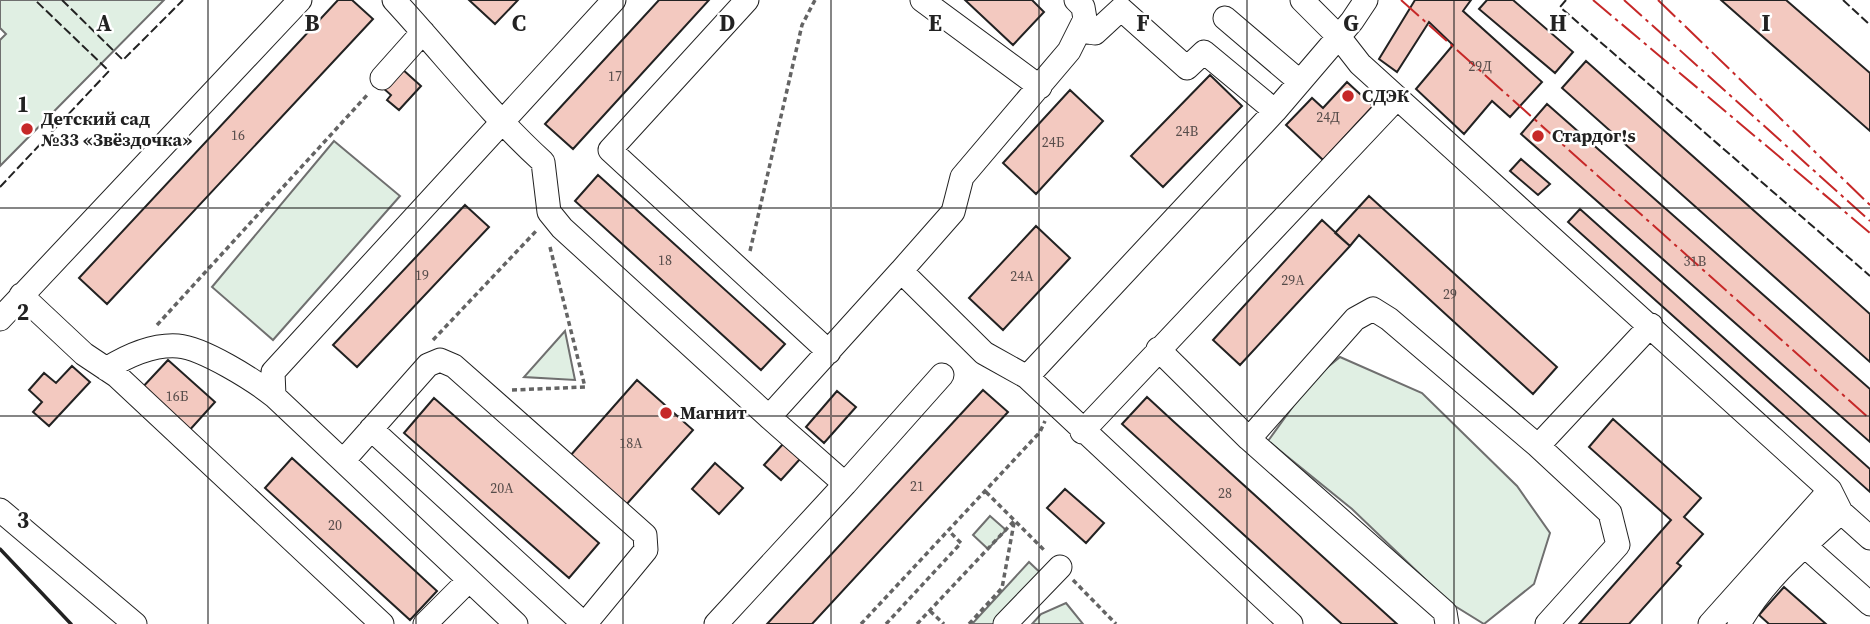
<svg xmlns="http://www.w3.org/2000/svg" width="1870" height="624" viewBox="0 0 1870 624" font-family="'Source Serif 4',serif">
	<rect width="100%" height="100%" fill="#fff"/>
	<!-- green -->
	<path fill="#e0efe3" stroke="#6f6f6f" stroke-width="2" d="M0 0H164L0 166V40L6 34 0 28Z
		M334 141 400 196 273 340 212 287Z
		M565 331 575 380 524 377Z
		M1340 357 1422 393 1517 486 1550 533 1534 584 1484 624 1450 603 1352 509 1268 441 1312 380Z
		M990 516 1006 530 988 549 973 535Z
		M1029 562 1048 580 1005 624H972Z
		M1066 603 1083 624H1032L1041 614Z"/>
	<!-- building -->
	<path fill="#f3c9c0" stroke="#222" stroke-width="2" d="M338 0H352L373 19 107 304 79 278Z
		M469 0H518L495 24Z
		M659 0H709L573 149 545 124Z
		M965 0H1032L1044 12 1013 45Z
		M1415 0H1471L1463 11 1542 82 1510 117 1492 101 1464 134 1416 89 1453 45 1429 22 1397 72 1379 59Z
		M1487 0H1513L1573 52 1555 73 1479 9Z
		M1721 0H1786L1870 73V131Z
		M1586 61 1870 314V362L1562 88Z
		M401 68 421 86 399 110 387 100 391 95 383 88Z
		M1210 75 1242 106 1163 187 1131 156Z
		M1347 82 1373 106 1323 160 1286 125 1312 98 1323 108Z
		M1070 90 1103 121 1036 194 1003 163Z
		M1547 104 1870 389V442L1521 134Z
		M1521 159 1550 184 1538 195 1510 171Z
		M598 175 785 344 761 370 575 201Z
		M1369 196 1557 367 1533 394 1359 235 1350 246 1335 233Z
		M465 205 489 227 357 367 333 345Z
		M1580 209 1870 469V492L1568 222Z
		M1322 220 1350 246 1240 365 1213 340Z
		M1036 226 1070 258 1003 330 969 298Z
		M168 360 215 402 187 433 140 390Z
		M72 366 90 382 49 426 33 412 42 402 29 390 44 373 56 383Z
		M637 380 693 430 625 506 570 456Z
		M983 390 1008 412 812 624H767Z
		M837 391 856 407 824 443 806 427Z
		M1147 397 1173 421 1397 624H1342L1122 424Z
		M434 398 599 543 569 578 404 433Z
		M1613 419 1701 498 1684 517 1703 534 1677 563 1681 566 1629 624H1579L1671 520 1589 447Z
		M783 444 800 459 781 480 764 465Z
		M292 458 437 591 410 620 265 488Z
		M715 463 743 488 719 514 692 489Z
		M1065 489 1104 523 1086 543 1047 508Z
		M1784 587 1826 624H1769L1759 615Z"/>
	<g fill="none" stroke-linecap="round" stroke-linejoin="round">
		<!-- minor casing -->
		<g stroke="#222" stroke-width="25">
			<path id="minor" d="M394 0C444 54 489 113 543 162L549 212 562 228 769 417
				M747 0 610 150 829 352
				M922 0 1040 87
				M1302 0 1339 37 1360 64 1830 490 1841 512 1870 538
				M1225 18 1299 81
				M1081 31 1095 33 1121 9 1187 68 1204 52 1275 111
				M382 78 423 32
				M901 271 953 212 962 177 1069 51 1085 19 1083 7 1076 0
				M21 295 84 354 117 376 382 624
				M0 319 300 0
				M1158 349 1249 439 1445 612 1447 624
				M106 369C127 356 152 344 178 346 203 348 254 380 274 396
				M1027 377 1275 111 1352 21 1366 0
				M371 429 584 624
				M1082 432 1397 98
				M1249 439 1355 319 1373 309 1389 319 1538 446 1610 513 1618 545 1547 624
				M1538 446 1651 325
				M343 461 428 365 440 360 454 366 645 535 646 550 585 624
				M845 484 942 375
				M0 510 135 624
				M1805 546 1870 604
				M425 624 469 580
				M516 624 274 396 273 372 614 0
				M716 624 845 484 769 417 901 271 984 353 1027 377 1291 624
				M1005 624 1060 567
				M1710 624 1830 490
				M1739 624C1764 579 1804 547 1841 512"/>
		</g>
		<!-- path -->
		<path stroke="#646464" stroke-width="3.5" stroke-dasharray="5 3.5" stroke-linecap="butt" d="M750 251 802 25 815 0
			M157 325 369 93
			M433 340 538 229
			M512 390 585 387 550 247
			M986 492 1046 552
			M1073 580 1116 624
			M930 611 944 624
			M861 624 1040 432 1045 421
			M886 624 961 543 950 532
			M917 624 1014 521
			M969 624 1002 588 1014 523"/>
		<!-- minor -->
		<use href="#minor" stroke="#fff" stroke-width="23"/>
		<!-- fence -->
		<path stroke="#222" stroke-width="2" stroke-dasharray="9 3.5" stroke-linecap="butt" d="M62 0 123 60 183 0
			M1566 0 1560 7 1870 276
			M1843 0 1870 25
			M0 187 109 71 35 0"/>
		<!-- wall -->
		<path stroke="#222" stroke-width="3.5" d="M0 549 71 624"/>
		<!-- power -->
		<path stroke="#c62828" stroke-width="2" stroke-dasharray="24 5 3.5 5" stroke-linecap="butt" d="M1401 0 1870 419
			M1593 0 1870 233
			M1624 0 1870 221
			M1658 0 1870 205"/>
	</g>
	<!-- grid -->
	<path fill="none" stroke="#222" stroke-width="2" stroke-opacity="0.55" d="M208 0V624M416 0V624M623 0V624M831 0V624M1039 0V624M1247 0V624M1454 0V624M1662 0V624M0 208H1870M0 416H1870"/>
	<!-- markers -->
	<g fill="#c62828" stroke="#fff" stroke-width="2.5">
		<circle cx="1348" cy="96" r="7"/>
		<circle cx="27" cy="129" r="7"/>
		<circle cx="1538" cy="136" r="7"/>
		<circle cx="666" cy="413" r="7"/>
	</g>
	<g text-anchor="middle" stroke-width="5" stroke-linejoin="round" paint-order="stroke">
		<!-- number labels -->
		<g font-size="14" fill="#564c4a">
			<text x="1480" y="71">29Д</text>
			<text x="615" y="81">17</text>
			<text x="1328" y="122">24Д</text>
			<text x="1187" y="136">24В</text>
			<text x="238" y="140">16</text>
			<text x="1053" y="147">24Б</text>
			<text x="665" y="265">18</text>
			<text x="1695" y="266">31В</text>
			<text x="422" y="280">19</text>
			<text x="1022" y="281">24А</text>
			<text x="1293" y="285">29А</text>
			<text x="1450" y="299">29</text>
			<text x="177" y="401">16Б</text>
			<text x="631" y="448">18А</text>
			<text x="917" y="491">21</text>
			<text x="502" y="493">20А</text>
			<text x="1225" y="498">28</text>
			<text x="335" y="530">20</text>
		</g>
		<!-- poi labels -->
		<g font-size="18" font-weight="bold" fill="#222" stroke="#fff" text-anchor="start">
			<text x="1362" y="102">СДЭК</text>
			<text x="41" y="125">Детский сад<tspan x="41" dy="21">№33 «Звёздочка»</tspan></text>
			<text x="1552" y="142">Стардог!s</text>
			<text x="680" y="419">Магнит</text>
		</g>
	</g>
	<g font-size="23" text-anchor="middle" font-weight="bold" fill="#222" stroke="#fff" stroke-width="5" stroke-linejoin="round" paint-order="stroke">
		<text x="104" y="31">A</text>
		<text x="312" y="31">B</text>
		<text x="519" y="31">C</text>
		<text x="727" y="31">D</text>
		<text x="935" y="31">E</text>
		<text x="1143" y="31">F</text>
		<text x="1351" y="31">G</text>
		<text x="1558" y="31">H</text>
		<text x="1766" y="31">I</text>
		<text x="23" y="112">1</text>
		<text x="23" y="320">2</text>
		<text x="23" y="528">3</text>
	</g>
</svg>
